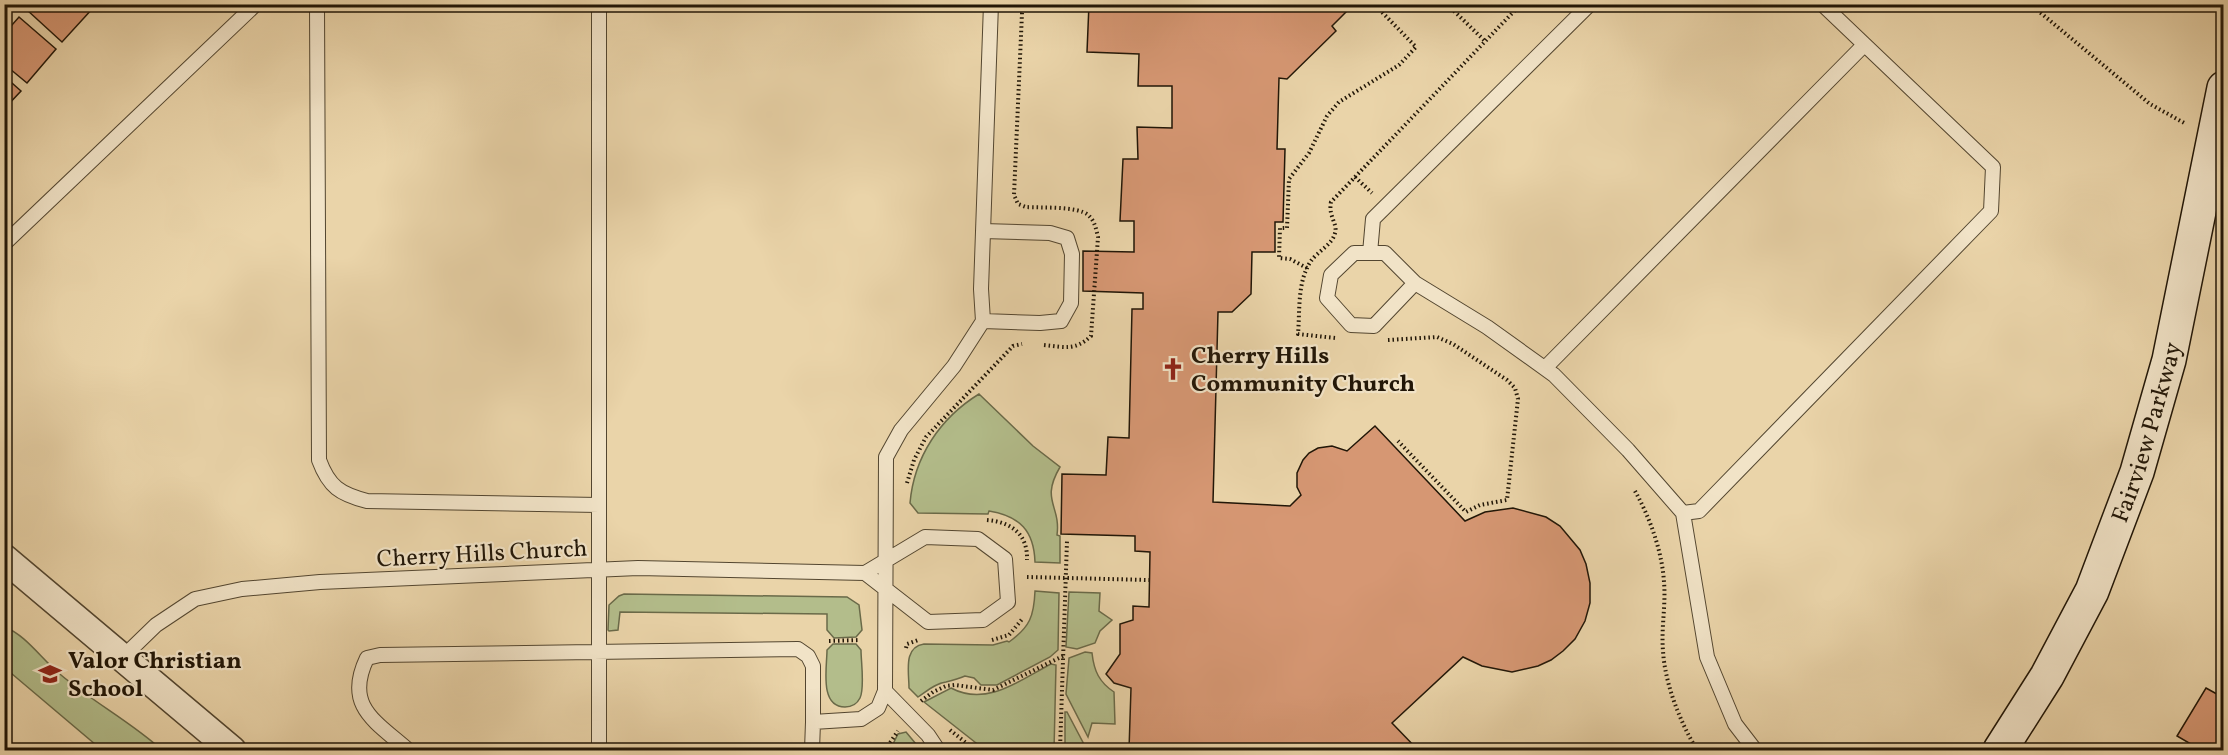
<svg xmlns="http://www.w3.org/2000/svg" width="2228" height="755" viewBox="0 0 2228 755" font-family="Vollkorn,serif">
	<rect width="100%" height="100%" fill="#ead4a9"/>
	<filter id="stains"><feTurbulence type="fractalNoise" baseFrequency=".00333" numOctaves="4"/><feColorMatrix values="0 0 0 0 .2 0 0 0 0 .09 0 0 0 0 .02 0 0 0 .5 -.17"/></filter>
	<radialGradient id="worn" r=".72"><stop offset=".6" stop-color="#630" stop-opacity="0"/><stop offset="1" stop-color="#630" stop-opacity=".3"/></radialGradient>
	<!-- green -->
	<path fill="#b3bd8b" stroke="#6a6a49" stroke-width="1.5" d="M979 394 1033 446 1060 467C1040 501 1061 505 1057 535L1060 536V563L1035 562C1034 531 1020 516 989 511L988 514 918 513 910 503C914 457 940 418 979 394Z
		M1035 591 1059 593 1058 650 1050 657 997 685H981L974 678 965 676C958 679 954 680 946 682 936 683 927 691 918 697L909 688C909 672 903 647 924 644L993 645 1007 641 1009 642C1030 627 1034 616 1035 591Z
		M1069 592 1100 593 1099 611 1112 620 1100 631 1095 643 1077 649 1066 647Z
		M624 594 847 597 859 605 862 630 856 637 834 638 827 630V614L620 612 618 630 609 631 608 630 609 605 619 596Z
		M5 627C27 636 42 660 61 675 93 702 131 722 162 750H102L5 668Z
		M833 644H856L861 650C861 662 865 688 860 698 857 704 851 707 845 707 819 707 827 667 827 650Z
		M1085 652 1092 653C1094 671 1099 682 1114 692L1115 724 1092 723 1088 737 1066 694 1069 658Z
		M1051 664 1056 665 1054 750H985L924 702 951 688C987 707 1020 680 1051 664Z
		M1065 712H1067L1087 750H1065Z
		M906 732 921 750H894L895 749 892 746 898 734Z"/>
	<!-- building -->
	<path fill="#d69773" stroke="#211607" stroke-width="1.5" d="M32 4H89L93 8 62 42 27 10Z
		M1089 4H1354L1332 26 1336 31 1287 79 1279 78 1277 149H1285L1283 222H1275V252H1252L1251 294 1232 312H1218L1213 502 1290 506 1301 495 1297 487V473L1303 460 1309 453 1318 448 1332 446 1347 451 1375 426 1465 521 1485 512 1513 508 1546 517 1560 526 1580 550 1586 564 1590 583V603L1585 621 1575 639 1563 651 1551 660 1538 666 1512 672 1482 666 1463 657 1392 723 1418 750H1129L1131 688 1114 683 1106 674 1120 654V624L1133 620V606L1149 607 1150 552 1135 551V536L1061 534 1062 474 1106 475 1108 437 1129 438 1132 309H1143V293L1083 291V251L1134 252V221H1120L1123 159H1138L1137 127 1172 128V86H1138L1139 54 1087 52Z
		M19 17 56 49 27 83 4 64V34Z
		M4 76 21 91 4 109Z
		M2206 688 2224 698V750H2201L2177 736Z"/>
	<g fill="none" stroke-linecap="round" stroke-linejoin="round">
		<!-- lane casing -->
		<g stroke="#534630" stroke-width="16">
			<path id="lane" d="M317 4 319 460C329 487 340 494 367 501L599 505
				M599 4V750
				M4 244 256 4
				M1370 253 1373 219 1590 4
				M1415 283 1374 326 1351 325 1327 298 1331 275 1354 253H1385L1415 283 1487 327 1554 375 1628 450 1683 513 1707 657 1735 724 1755 750
				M983 321 1040 323 1061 321 1071 303 1072 254 1067 238 1050 233 983 231
				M1545 368 1864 45
				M1683 513 1699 511 1991 211 1993 167 1822 4
				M123 657 156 625 195 599 242 589 320 582 638 568 865 573 928 622 983 620 1008 602 1005 559 978 539 925 537 865 573
				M885 691 928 735 938 750
				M408 750C375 721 344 706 367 658L380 655 798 649 808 656 813 666V722
				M812 750 813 722 861 719 878 708 885 691 886 457 901 430 954 366 983 321 981 289 991 4"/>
		</g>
		<!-- street casing -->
		<g stroke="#534630" stroke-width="30">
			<path id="street" d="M4 558 232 750"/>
		</g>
		<!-- secondary casing -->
		<g stroke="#211607" stroke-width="36">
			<g id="secondary">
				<path id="s1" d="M2000 750 2047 676 2092 591 2137 472 2169 360 2224 88"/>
			</g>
		</g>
		<!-- path -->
		<path stroke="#211607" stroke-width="4" stroke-dasharray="1.5 3" stroke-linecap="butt" d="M1024 4 1022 13 1014 195 1018 204 1026 207C1041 208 1078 206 1088 215 1095 221 1096 229 1098 237L1091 336C1075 351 1065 347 1044 345
			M1428 4 1453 10 1486 42
			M2030 4 2150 104 2186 124
			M1355 177 1372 193
			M1307 268 1290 259 1279 258 1280 228H1287L1289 179 1309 153 1327 116 1339 102 1399 65 1416 47 1374 4
			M1335 338 1298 334C1300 311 1297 281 1311 261 1317 252 1333 244 1335 233 1338 224 1328 216 1331 202L1521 4
			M1388 340 1437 337 1453 344 1507 380 1515 388 1518 399 1507 500 1480 505 1466 512 1398 441
			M907 483 914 460 926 437 1013 346 1022 344
			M1635 491C1650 518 1662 551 1664 582 1666 605 1661 628 1663 651 1665 684 1680 722 1697 750
			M987 520C1011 522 1028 534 1027 560
			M1027 577 1149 580
			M4 620H9
			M992 640 1009 635 1023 618
			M829 641 860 640
			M906 648 907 644 918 640
			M921 701 933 692 946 686 955 685 993 690 1063 656
			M950 730 975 750
			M885 750 898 731
			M1060 750 1067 541"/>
		<!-- lane -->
		<use href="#lane" stroke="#f1e3c7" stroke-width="14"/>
		<!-- street -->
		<use href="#street" stroke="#f1e3c7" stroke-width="27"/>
		<!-- secondary -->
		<use href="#secondary" stroke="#f1e3c7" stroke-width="33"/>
	</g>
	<!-- icons -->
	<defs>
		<g id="church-bare" transform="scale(1.8)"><path d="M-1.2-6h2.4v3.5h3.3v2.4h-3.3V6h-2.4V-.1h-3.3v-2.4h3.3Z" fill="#8f2418" stroke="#f1e3c7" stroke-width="2.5" paint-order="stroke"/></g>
		<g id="school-bare" transform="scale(1.8)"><path d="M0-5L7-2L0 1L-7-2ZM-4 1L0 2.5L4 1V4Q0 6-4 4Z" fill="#8f2418" stroke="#f1e3c7" stroke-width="2.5" paint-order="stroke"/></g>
	</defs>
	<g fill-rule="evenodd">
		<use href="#church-bare" x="1173" y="369"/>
		<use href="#school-bare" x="50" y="674"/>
	</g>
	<g text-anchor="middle" stroke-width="4.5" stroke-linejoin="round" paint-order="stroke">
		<!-- poi labels -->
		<g font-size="24" font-weight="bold" fill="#211607" stroke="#f1e3c7" text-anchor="start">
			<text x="1191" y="363">Cherry Hills<tspan x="1191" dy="28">Community Church</tspan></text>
			<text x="68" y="668">Valor Christian<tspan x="68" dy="28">School</tspan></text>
		</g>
		<!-- street labels -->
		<g font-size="24" fill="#211607" stroke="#f1e3c7">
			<text dy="8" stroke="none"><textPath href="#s1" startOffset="352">Fairview Parkway</textPath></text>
			<text transform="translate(482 553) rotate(-3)" y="8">Cherry Hills Church</text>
		</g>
	</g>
	<!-- margin -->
	<rect width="2228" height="755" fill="none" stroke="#ead4a9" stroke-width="24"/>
	<rect x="6" y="6" width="2216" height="743" fill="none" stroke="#211607" stroke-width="3"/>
	<rect x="12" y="12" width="2204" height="731" fill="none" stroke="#211607" stroke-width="1.5"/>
	<rect width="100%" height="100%" filter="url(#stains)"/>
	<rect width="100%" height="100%" fill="url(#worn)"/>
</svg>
